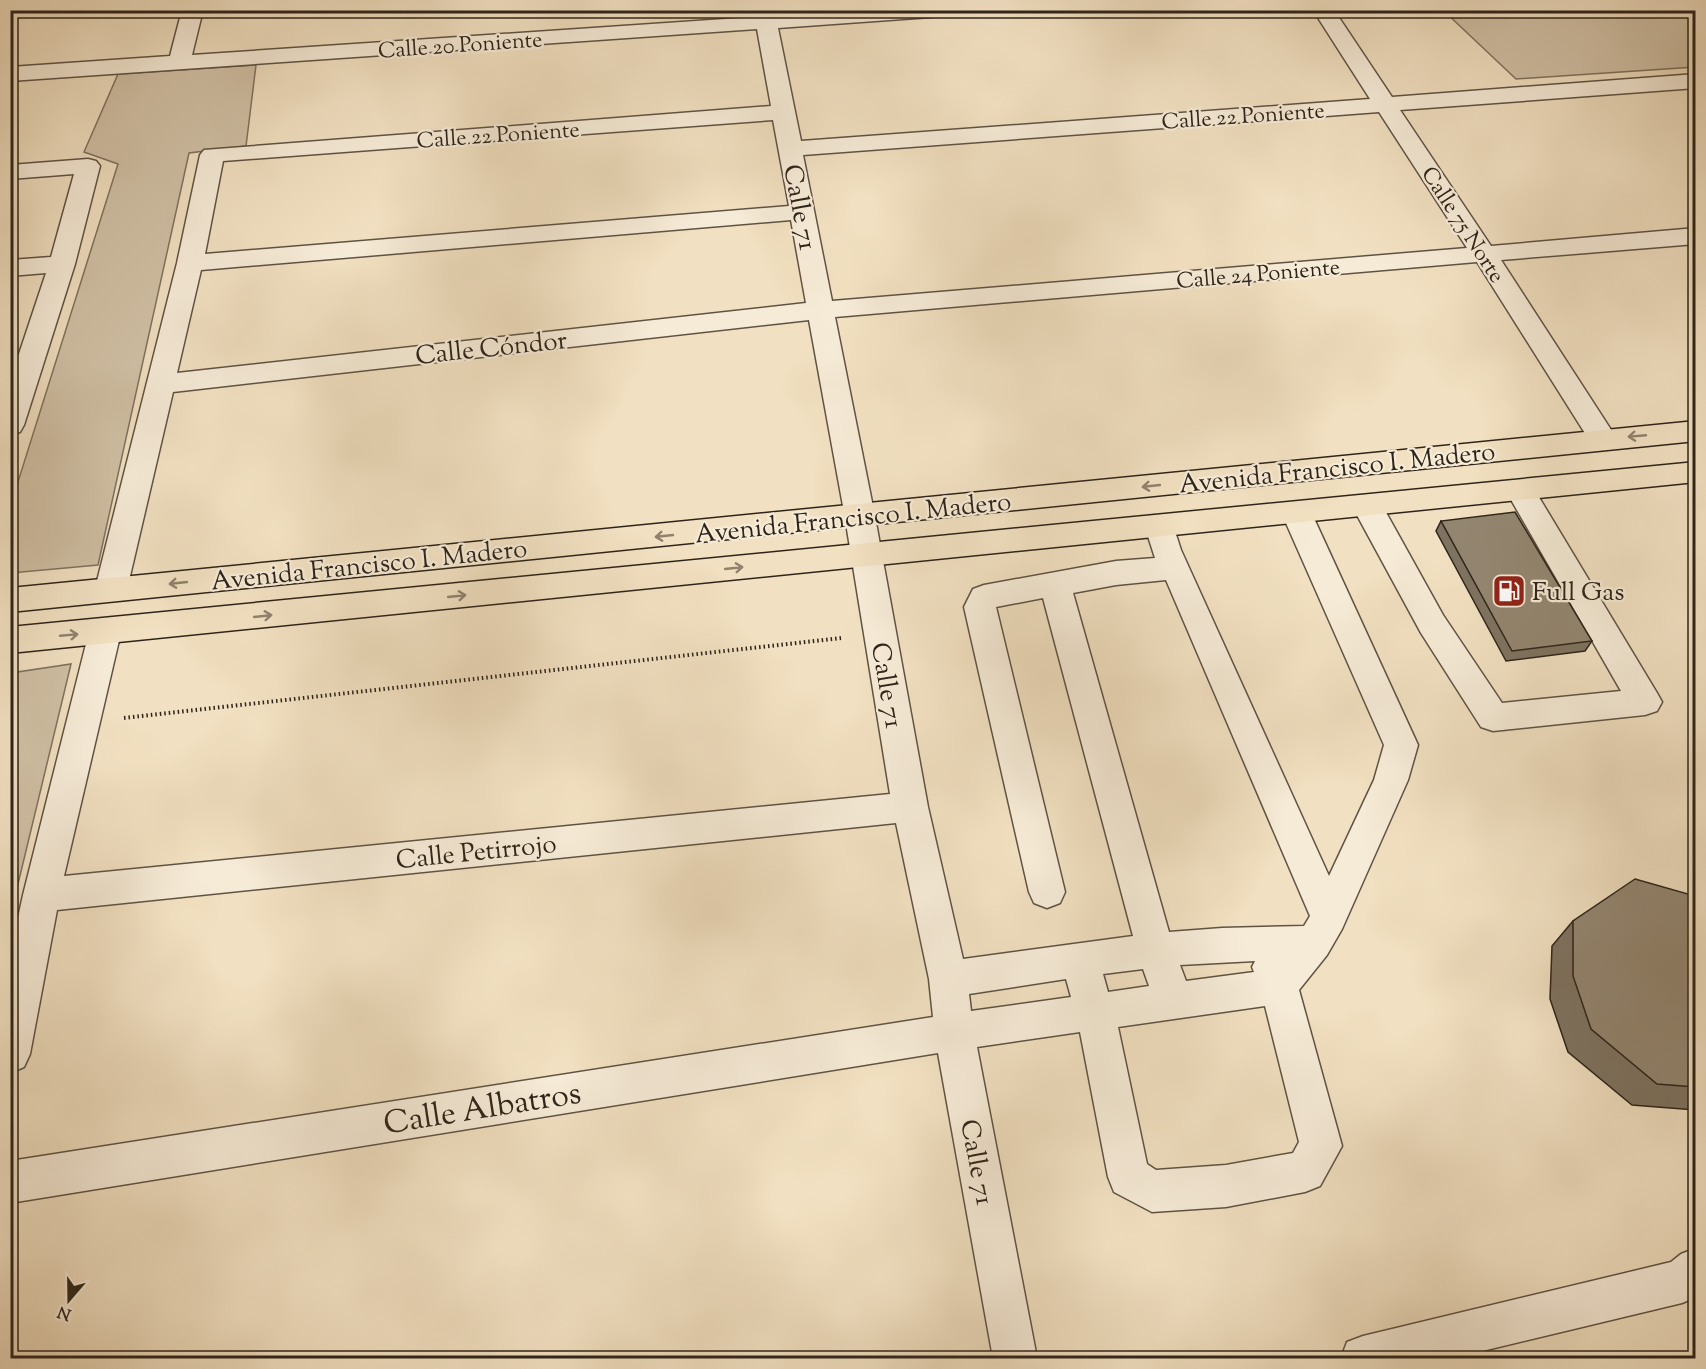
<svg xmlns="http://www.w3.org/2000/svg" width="1706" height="1369" viewBox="0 0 1706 1369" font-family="'Sorts Mill Goudy',serif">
	<rect width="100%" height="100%" fill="#f1e0c1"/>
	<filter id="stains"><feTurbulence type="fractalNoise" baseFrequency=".00333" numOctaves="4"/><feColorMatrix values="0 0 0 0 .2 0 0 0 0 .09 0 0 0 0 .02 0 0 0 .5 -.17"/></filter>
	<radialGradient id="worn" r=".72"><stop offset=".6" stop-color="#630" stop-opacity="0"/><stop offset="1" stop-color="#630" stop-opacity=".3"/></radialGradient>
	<!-- green -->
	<path fill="#d0c0a5" stroke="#7f7260" stroke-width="1.5" d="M1444 11H1695V67L1516 79Z
		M256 65 246 146 189 153 98 565 11 573V504L118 164 84 152 118 74Z
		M71 664 11 913V673Z"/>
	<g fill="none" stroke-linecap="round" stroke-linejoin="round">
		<!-- minor casing -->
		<g stroke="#5f5344" stroke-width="3">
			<path id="minor" d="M182 10H203L192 55 755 17 754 10H775L776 15 845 10H955L952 14 945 16 778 28 801 141 1370 99 1313 10H1334L1392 97 1696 74V88L1400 110 1491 246 1696 228V244L1501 260 1617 439 1613 446 1603 449 1593 446 1477 262 835 317 875 517 928 807 963 959 1133 936 1043 598 996 607 1065 892 1060 903 1047 908 1034 903 1029 892 964 607 973 589 984 585 1116 561 1155 558 1145 527 1149 519 1160 516 1171 519 1181 550 1329 876 1374 780 1384 745 1282 514 1286 506 1297 503 1308 506 1312 514 1418 745 1408 780 1342 929 1327 955 1299 990 1342 1146 1320 1186 1305 1192 1226 1207 1152 1212 1114 1192 1108 1177 1080 1032 977 1047 1037 1358H993L938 1053 10 1203V1161L933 1017 929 979 896 823 57 910 30 1054 24 1067 10 1073V955L23 895 89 632 94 623 105 620 116 623 121 632 64 876 890 794 845 517 809 320 173 392 127 589 122 597 111 601 100 597 95 589 177 263 200 155 204 150 771 106 757 29 10 81V67L170 56ZM1379 112 1467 248 832 301 803 155ZM773 120 789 206 205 254 223 161ZM791 220 806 303 177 373 201 270ZM1166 580 1310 916 1304 926 1222 928 1169 932 1073 593 1116 585ZM1255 961 1252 967 1254 972 1186 981 1180 965ZM1143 969 1149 986 1108 992 1103 974ZM1066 979 1071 997 971 1011 969 994ZM1265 1006 1299 1142 1293 1153 1226 1165 1156 1170 1147 1164 1118 1027Z
				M88 159 96 161 100 166 75 264 24 425 20 432 10 435V381L46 273 10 276V260L51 257 74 174 10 179V165Z
				M1521 480 1531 484 1657 693 1662 702 1657 711 1645 715 1493 731 1481 727 1421 633 1352 506 1356 498 1367 495 1378 498 1443 615 1502 703 1621 691 1506 491 1511 484Z
				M1696 1248V1297L1682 1303 1453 1358H1341L1347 1342 1363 1336 1671 1262 1681 1254Z"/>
		</g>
		<!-- major casing -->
		<g stroke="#2e241a" stroke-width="3">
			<path id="major" d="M1696 421V441L10 612V588Z
				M1696 462V482L10 653V627Z"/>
		</g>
		<!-- path -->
		<path stroke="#2e241a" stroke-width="4" stroke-dasharray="1.5 3" stroke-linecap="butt" d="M124 718 841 638"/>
		<!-- minor -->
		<use href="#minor" fill="#f6ebd7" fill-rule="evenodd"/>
		<!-- major -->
		<use href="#major" fill="#f1e0c1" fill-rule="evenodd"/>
	</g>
	<!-- wall -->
	<path fill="#7e7361" stroke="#2e241a" stroke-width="1.5" d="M1441 521 1592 641 1585 651 1506 661 1436 531Z
		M1695 896V1110L1632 1105 1568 1052 1550 999 1552 946 1573 921Z"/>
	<!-- building -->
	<path fill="#938671" stroke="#2e241a" stroke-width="1.5" d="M1515 512 1592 641 1512 651 1441 521Z
		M1635 879 1695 896V1087L1657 1084 1591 1029 1573 976V921Z"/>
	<!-- one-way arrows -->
	<defs><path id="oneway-shaft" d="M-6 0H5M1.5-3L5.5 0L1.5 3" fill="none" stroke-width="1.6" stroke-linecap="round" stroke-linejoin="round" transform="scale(1.5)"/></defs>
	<g stroke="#90826e">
		<use href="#oneway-shaft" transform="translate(1637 436) rotate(175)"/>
		<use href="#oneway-shaft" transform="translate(1151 486) rotate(174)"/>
		<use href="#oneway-shaft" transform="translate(664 536) rotate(174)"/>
		<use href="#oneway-shaft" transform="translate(734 568) rotate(-6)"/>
		<use href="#oneway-shaft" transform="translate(178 583) rotate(174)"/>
		<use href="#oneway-shaft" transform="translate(457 596) rotate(-6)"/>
		<use href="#oneway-shaft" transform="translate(263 616) rotate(-6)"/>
		<use href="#oneway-shaft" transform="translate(69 635) rotate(-5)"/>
	</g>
	<!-- icons -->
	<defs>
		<g id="fuel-square" transform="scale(1.725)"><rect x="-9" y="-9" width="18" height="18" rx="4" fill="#8f2418" stroke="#f6ebd7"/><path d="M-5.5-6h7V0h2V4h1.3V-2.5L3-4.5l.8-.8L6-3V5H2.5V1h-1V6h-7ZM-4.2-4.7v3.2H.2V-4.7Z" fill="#fff"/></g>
	</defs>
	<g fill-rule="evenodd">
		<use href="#fuel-square" x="1509" y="591"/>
	</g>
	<g text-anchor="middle" stroke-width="4.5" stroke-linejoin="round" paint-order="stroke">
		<!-- far-street labels -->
		<g font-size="22" fill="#2e241a" stroke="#f6ebd7">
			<text transform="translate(460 44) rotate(-4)" y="8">Calle 20 Poniente</text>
			<text transform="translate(1243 115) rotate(-4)" y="8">Calle 22 Poniente</text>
			<text transform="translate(498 134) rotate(-4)" y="8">Calle 22 Poniente</text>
			<text transform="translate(1464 224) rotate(57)" y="8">Calle 75 Norte</text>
			<text transform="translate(1258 273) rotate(-5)" y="8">Calle 24 Poniente</text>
		</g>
		<!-- street labels -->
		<g font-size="26" fill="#2e241a" stroke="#f6ebd7">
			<text transform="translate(801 207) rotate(79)" y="9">Calle 71</text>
			<text transform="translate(491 347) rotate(-6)" y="9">Calle Cóndor</text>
			<text transform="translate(1337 467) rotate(-6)" y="9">Avenida Francisco I. Madero</text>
			<text transform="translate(853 517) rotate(-6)" y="9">Avenida Francisco I. Madero</text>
			<text transform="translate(369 564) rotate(-6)" y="9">Avenida Francisco I. Madero</text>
			<text transform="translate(888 685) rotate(80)" y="9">Calle 71</text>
			<text transform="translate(476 851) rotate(-6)" y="9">Calle Petirrojo</text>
			<text transform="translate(978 1162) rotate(79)" y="9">Calle 71</text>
		</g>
		<!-- poi labels -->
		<g font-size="26" fill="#2e241a" stroke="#f6ebd7" text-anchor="start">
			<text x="1532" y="600">Full Gas</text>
		</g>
		<!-- near-street labels -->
		<g font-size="32" fill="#2e241a" stroke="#f6ebd7">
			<text transform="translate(482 1107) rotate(-9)" y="11">Calle Albatros</text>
		</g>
	</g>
	<!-- margin -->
	<rect width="1706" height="1369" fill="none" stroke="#f1e0c1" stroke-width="36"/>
	<rect x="12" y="12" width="1682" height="1345" fill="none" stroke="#2e241a" stroke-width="3"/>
	<rect x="18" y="18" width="1670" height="1333" fill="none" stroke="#2e241a" stroke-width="1.5"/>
	<!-- north arrow -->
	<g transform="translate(69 1300) rotate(200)" stroke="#f6ebd7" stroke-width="4.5" paint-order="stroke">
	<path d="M0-4.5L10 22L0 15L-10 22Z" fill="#2e241a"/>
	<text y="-9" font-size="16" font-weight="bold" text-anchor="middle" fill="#2e241a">N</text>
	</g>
	<rect width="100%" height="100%" filter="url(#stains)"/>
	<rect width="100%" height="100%" fill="url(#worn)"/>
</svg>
